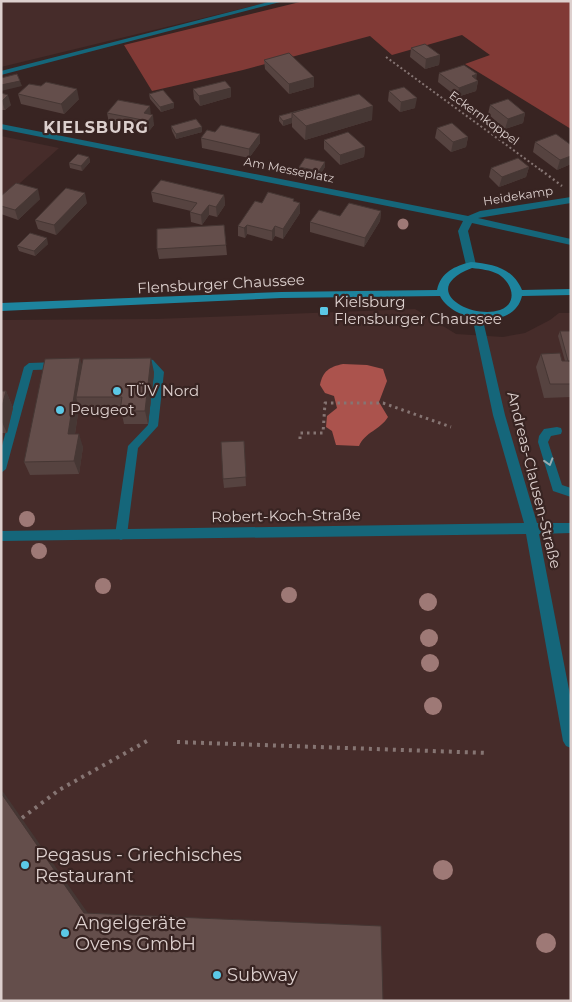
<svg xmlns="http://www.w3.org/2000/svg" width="572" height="1002" viewBox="0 0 572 1002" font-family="Montserrat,sans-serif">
	<rect width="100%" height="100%" fill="#382422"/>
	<!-- built -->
	<path fill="#462c2a" d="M1 1H274L1 67Z
		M1 136 59 148 1 200Z
		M415 309 456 334 503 337 525 333 550 320 559 313H571V1001H1V320L156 319Z"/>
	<!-- green -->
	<path fill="#813a36" d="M304 1H571V129L465 64 490 55 462 35 392 55 370 36 243 70 152 91 124 45Z"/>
	<!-- water -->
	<path fill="#ab534d" d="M343 364 367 365 383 369 387 381 379 402 388 417C380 430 365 432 359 446L336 445 332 431 326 427 327 416 337 408 334 396 325 393 320 385C323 371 329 367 343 364Z"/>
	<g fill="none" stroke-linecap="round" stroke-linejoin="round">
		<!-- path-far3 -->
		<path stroke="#867573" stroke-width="2" stroke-dasharray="2 2.5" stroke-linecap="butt" d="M386 57 542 171"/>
		<!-- path-far2 -->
		<path stroke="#867573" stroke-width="2.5" stroke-dasharray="2 3" stroke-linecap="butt" d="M541 170 562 186"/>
		<!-- path-far1 -->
		<path stroke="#867573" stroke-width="3" stroke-dasharray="2.5 4" stroke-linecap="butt" d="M300 439V433H323L325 403H383L451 427"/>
		<!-- path -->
		<path stroke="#867573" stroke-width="4" stroke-dasharray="3 5" stroke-linecap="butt" d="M177 742 488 753
			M22 818 59 790 147 741"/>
		<!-- lane -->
		<path fill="#15667a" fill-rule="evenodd" d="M149 359 153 360 164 372 158 426 138 448 127 535 125 538 121 540 117 538 115 535 128 446 148 425 154 373 147 367 139 368 134 364 135 361Z
			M58 362 62 363 63 366 62 369 33 370 6 469 1 473V449L24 367 29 363Z
			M557 427 561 428 562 431 561 434 551 436 548 442 562 485 571 488V497L553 491 538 442 539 436 544 429Z"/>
		<!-- street -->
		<path fill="#15667a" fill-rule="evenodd" d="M272 1H284L1 75V71Z
			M1 124 468 216 480 211 571 197V203L478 218 571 239V245L472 223 468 231 476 265 471 268 466 265 458 231 463 221 1 129Z
			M477 312 482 316 505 415 537 523H571V533L539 534 571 700V748L566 746 563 741 526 534 1 541V531L524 523 493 415 472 316Z"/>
		<!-- secondary -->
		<path fill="#1d849e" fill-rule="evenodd" d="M471 262C493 264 513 268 522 290L571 289V295L522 296C514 331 454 323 440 296L281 298 1 311V303L281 292 437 290C441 272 455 266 471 262ZM472 268C481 269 490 270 498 274 512 282 519 303 500 310 470 320 417 289 472 268Z"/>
	</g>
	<!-- trees -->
	<g fill="#9e7976">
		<circle cx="403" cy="224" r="5.5"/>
		<circle cx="27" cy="519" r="8"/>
		<circle cx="39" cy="551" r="8"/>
		<circle cx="103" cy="586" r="8"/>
		<circle cx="289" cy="595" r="8"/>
		<circle cx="428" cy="602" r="9"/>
		<circle cx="429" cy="638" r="9"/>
		<circle cx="430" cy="663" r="9"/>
		<circle cx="433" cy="706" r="9"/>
		<circle cx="443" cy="870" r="10"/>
		<circle cx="546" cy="943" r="10"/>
	</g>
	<!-- wall -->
	<path fill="#564340" d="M411 48 440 55 439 65 425 69 410 57Z
		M264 60 314 77V87L289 94 265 69Z
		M439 73 478 81 476 91 457 97 438 82Z
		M193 89 231 97 200 106 194 99Z
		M389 91 415 108 400 112 388 101Z
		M1 93 11 105 5 110H1Z
		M18 94 79 99 64 114 21 104Z
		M149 94 174 108 161 112 150 99Z
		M359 94 372 120 305 140 292 127V123L283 126 279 121V116Z
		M490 105 525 113 523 123 505 129 488 114Z
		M107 113 151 115 154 125 149 131 109 123Z
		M171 126 202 127V132L176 139 172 131Z
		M437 128 468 137 466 147 451 152 435 138Z
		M201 138 260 143 249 158 202 148Z
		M324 140 365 147 364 157 340 165 324 149Z
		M535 142 571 145V164L557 170 533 152Z
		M89 157 90 162 82 171 70 168 69 163Z
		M299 167H325L319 176 299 172Z
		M529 167 526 177 499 187 489 177 491 168Z
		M151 192 224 195 225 205 217 217 209 215 202 225 191 222 190 212 191 211 153 202Z
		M1 196 40 199 18 220 1 214Z
		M294 199V201L300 203V213L283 239 275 236 272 241 247 234 245 238 238 236V226L262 203Z
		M87 203 56 235 38 229 35 220Z
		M381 211 380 221 364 247 310 232V222L340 216Z
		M224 225 227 255 159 259 157 249Z
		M48 244 35 256 19 251 17 246Z
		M560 331H571V397L544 398 536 367 541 354 562 361H565L558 336Z
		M82 363 154 372 148 424H124L121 410H80L79 407 75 434 83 447 79 474 30 475 24 462Z
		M1 391H6L13 408 7 433H1Z
		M244 441 246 486 224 488 223 479Z"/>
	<!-- shaded-wall -->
	<path fill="#463734" d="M440 55 439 65 425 69 426 59Z
		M477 74 476 82 478 81 476 91 457 97 459 88 472 76Z
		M314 77V87L289 94V84Z
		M20 81 22 86 1 91V85Z
		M231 88V97L200 106 199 96Z
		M77 89 79 99 64 114 61 104Z
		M8 95 11 105 5 110 2 101Z
		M417 98 415 108 400 112 401 102Z
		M174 103V108L161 112 160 107Z
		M150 106 151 116 144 113Z
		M373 106 372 120 305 140 306 126Z
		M525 113 523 123 505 129 508 119Z
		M153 115 154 125 149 131 148 121Z
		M292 118V123L283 126V121Z
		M202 127V132L176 139V134Z
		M260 134V143L249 158V149Z
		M468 137 466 147 451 152 453 142Z
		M365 147 364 157 340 165V155Z
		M571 156V164L557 170 560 160Z
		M89 157 90 162 82 171 81 166Z
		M325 162V167L319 176V171Z
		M529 167 526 177 499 187 502 177Z
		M38 189 40 199 18 220 15 210Z
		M85 193 87 203 56 235 54 225Z
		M224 195 225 205 217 217 216 207Z
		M300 203V213L283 239V229Z
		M209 205V215L202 225 201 215Z
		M381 211 380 221 364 247 365 238Z
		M247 225V234L245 238 244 228Z
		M275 226V236L272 241V231Z
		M47 238 48 244 35 256 34 251Z
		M80 358 84 372 76 397 79 407 73 447 68 434Z
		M151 358 154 372 148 424 145 411Z
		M6 391 13 408 7 433 1 420V410Z
		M79 434 83 447 79 474 74 461Z
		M1 790 4 793 92 919 84 913 1 793Z"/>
	<!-- building -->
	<path fill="#644e4b" stroke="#463734" d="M425 44 440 55 426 59 411 48Z
		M289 53 314 77 289 84 264 60Z
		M464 65 477 74 472 76 478 81 459 88 439 73Z
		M17 74 20 81 1 85V78Z
		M225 81 231 88 199 96 193 89Z
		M46 82 77 89 61 104 18 94 29 84 41 86Z
		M404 87 417 98 401 102 389 91Z
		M163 90 174 103 160 107 149 94Z
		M1 93 8 95 2 101H1Z
		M359 94 373 106 306 126 292 113Z
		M508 99 525 113 508 119 490 105Z
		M118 100 150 106 144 113 153 115 148 121 107 113Z
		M305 109 292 113V118L283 121 279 116Z
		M196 119 202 127 176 134 171 126Z
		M452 123 468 137 453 142 437 128Z
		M221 125 260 134 249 149 201 138 207 130 215 132Z
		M348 132 365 147 340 155 324 140Z
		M556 134 571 145V156L560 160 535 142Z
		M78 154 89 157 81 166 69 163Z
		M305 158 325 162 319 171 299 167Z
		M518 158 529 167 502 177 491 168Z
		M161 180 224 195 216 207 209 205 201 215 190 212 197 203 151 192Z
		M16 183 38 189 15 210 1 206V196Z
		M66 188 85 193 54 225 35 220Z
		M268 192 294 199 293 201 300 203 283 229 275 226 272 231 247 225 244 228 238 226 255 201 262 203Z
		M349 203 381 211 365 238 310 222 319 210 340 216Z
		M224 225 226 245 157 249V229Z
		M30 233 47 238 34 251 17 246Z
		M560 331H571V361H568Z
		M560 353 562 361H571V384H550L541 354Z
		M80 358 68 434H79L74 461 24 462 45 359Z
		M151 358 145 411H120L122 397H76L83 359Z
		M1 391H6L1 410Z
		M244 441 246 477 223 479 221 442Z
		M1 793 84 913 381 926 383 1001H1Z"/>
	<!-- one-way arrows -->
	<defs><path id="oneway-chevron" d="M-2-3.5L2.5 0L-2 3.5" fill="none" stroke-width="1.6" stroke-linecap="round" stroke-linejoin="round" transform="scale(1.25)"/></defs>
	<use stroke="#97abb1" href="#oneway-chevron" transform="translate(549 462) rotate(73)"/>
	<!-- markers -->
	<g fill="#5bc8e6" stroke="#382422" stroke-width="2">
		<rect x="319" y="306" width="10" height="10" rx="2.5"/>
		<circle cx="117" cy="391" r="5"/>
		<circle cx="60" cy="410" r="5"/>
		<circle cx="25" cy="865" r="5"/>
		<circle cx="65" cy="933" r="5"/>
		<circle cx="217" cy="975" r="5"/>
	</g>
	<g text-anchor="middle" stroke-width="4.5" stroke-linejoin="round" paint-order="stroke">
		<!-- far-street labels -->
		<g font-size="12" fill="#ddd0ce" stroke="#382422">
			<text transform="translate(484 118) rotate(36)" y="4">Eckernkoppel</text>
			<text transform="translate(289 170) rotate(11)" y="4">Am Messeplatz</text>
			<text transform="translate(518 196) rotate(-9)" y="4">Heidekamp</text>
		</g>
		<!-- street labels -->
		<g font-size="15" fill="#ddd0ce" stroke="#382422">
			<text transform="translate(221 284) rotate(-3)" y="5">Flensburger Chaussee</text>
			<text transform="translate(534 480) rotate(76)" y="5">Andreas-Clausen-Straße</text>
			<text transform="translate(286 516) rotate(-1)" y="5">Robert-Koch-Straße</text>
		</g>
		<!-- poi labels -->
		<g font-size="15" fill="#ddd0ce" stroke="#382422" text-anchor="start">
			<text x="334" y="307">Kielsburg<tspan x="334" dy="17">Flensburger Chaussee</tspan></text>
			<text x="127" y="396">TÜV Nord</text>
			<text x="70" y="415">Peugeot</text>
		</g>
		<!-- far-district labels -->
		<g font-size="16" font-weight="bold" letter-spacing="1" fill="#ddd0ce" stroke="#382422">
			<text x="96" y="133">KIELSBURG</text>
		</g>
		<!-- near-poi labels -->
		<g font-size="18" fill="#ddd0ce" stroke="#382422" text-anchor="start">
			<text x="35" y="861">Pegasus - Griechisches<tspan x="35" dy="21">Restaurant</tspan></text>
			<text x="75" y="929">Angelgeräte<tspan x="75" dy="21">Ovens GmbH</tspan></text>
			<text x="227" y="981">Subway</text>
		</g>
	</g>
	<!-- border -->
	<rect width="572" height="1002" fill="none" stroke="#ddd0ce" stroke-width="5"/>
</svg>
